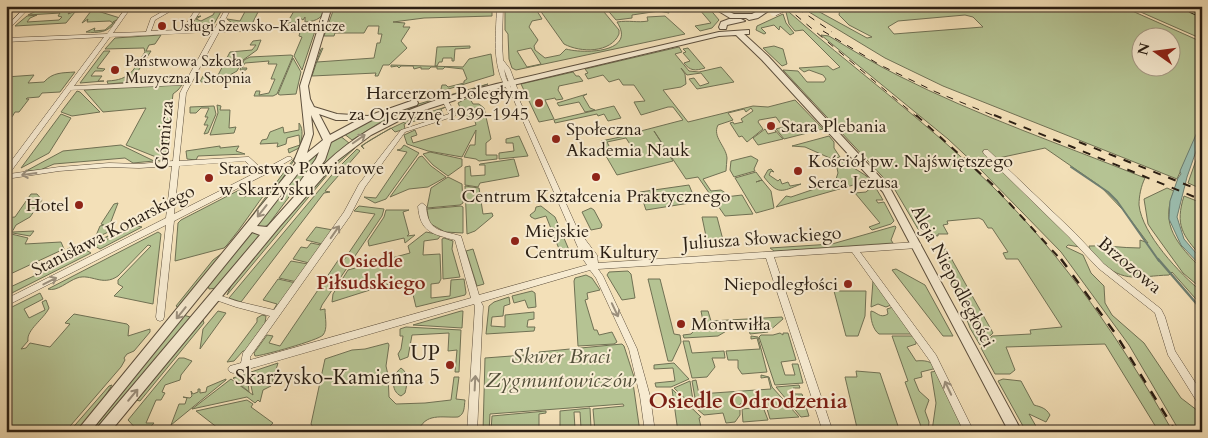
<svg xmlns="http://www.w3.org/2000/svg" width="1208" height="438" viewBox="0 0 1208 438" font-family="Cardo,serif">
	<rect width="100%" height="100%" fill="#f3e0b8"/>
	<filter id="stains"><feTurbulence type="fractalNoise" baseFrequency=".004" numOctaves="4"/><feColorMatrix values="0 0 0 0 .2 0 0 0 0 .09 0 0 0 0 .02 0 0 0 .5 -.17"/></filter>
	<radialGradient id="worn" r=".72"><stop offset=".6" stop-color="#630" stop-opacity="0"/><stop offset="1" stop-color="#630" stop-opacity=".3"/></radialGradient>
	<!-- green -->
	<path fill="#b5c393" stroke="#707154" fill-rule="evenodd" d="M36 6H74L68 14 76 11 71 10 75 6H86L81 8 85 9 84 11 91 9 120 18 113 22H115C108 33 98 33 86 32L95 28 94 31 105 30 113 23 110 21 87 22 88 19 82 23 91 11 75 12 66 23 15 26 27 16 37 15 30 18 27 22 59 20 62 17 58 16 60 13 28 15 36 11 32 10Z
		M218 6H224L213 26 190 27 195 17 201 16 196 19 201 21 213 15Z
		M248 6H261L252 24 238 25 239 23H232L227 19 240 21Z
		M302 6H327C322 18 318 21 305 22V17L303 20 300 18V22L287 23 294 11 301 10Z
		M355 6H492V16L424 18 393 22 405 23 403 27H410L401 41 407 48 389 65H383L378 76H375L376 73 312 76 321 49 323 48 317 62 374 58 377 43H380L382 34H378L379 26H368L364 33H335L334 36H324L333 11 359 7Z
		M505 6H534L542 19 532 21 529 27 538 40 534 46 535 50 545 58 560 55 566 49C584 54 637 53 617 22 630 20 637 23 648 21L647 17 665 16 685 34 516 70 512 68 509 59 508 34 505 30ZM531 48 541 64 527 67 517 51Z
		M537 6H599L619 30V34C611 53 581 53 564 44Z
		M604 6H667L669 13 659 11 632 15V18L616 20Z
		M782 6C851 67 926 121 992 186 1065 258 1122 343 1173 432H1159L1105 344 1006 347 1015 370 1010 374H995L981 348 992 336 1031 334 1030 330 1062 327 1018 259H1006L1003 253 1008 252 992 228H988L983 220 979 218 947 221 948 224 943 225 948 234H938V236L929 235 918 229 895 190 783 70 798 71 807 82H824L826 79 823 75 809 70 804 72 799 68 828 66 833 70 840 67 803 30 795 31 789 24 786 12Z
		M844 6H1121L1202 42V123L1177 179 943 86 885 58 809 12 816 10 867 38 872 37 849 25 839 15 840 8ZM965 15 973 17 983 27 894 34 888 27 898 21ZM1140 38H1170V68H1140Z
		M1127 6H1202V39Z
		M708 7 719 20 712 28 700 31 695 26 711 23 699 9Z
		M783 14 786 23 794 33 790 35 780 26 779 30 774 25 761 28 766 33 764 34 756 30 757 26Z
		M295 29H311L315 31 302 70 294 56 302 37 299 36 300 32H292Z
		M161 35 155 44 149 45 146 51H151L131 82 108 84 107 81C131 80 133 70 145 52L144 48 105 49 115 38Z
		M821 35 829 36C852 50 875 64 899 76 978 116 1063 145 1145 178 1141 186 1139 196 1139 205 1142 234 1180 274 1202 292V306L1172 272 1169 275C1139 276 1124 284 1100 261 1095 256 1090 251 1089 246 1106 245 1122 248 1140 248V240L1148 243 1124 211 1100 186 1045 148 994 159V163L1080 247 1068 245 1066 247 1083 255 1091 273 1104 286 1105 303 1112 315 1144 343 1181 398 1202 414V432H1180L1129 345 1061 252 979 168 948 139Z
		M261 40 257 50 243 60 237 71 219 81 200 82 203 76H208L207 79H216L230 52 252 50 256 45H250L253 41Z
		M470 46V48L455 49 454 61H452V58H443L442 62H439L437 66H435L437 47Z
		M774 46 783 49 787 64 782 66 763 48Z
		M679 47 682 52 675 54 689 71 699 72 721 67 734 82 697 89 689 79 694 78 700 86 709 83 701 73 687 75 681 68 685 74 686 84 681 87 663 90 688 122 753 106 768 107 795 100 823 129 784 139 776 129 783 127 776 117 759 120 758 122 763 129 747 142 742 136 739 137 730 123 733 122 734 124 743 122 741 119 753 111 751 108 746 112 744 109 728 113 733 120 718 125C712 137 726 146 727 158 727 162 726 167 726 171L703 179 711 191 721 190 727 194 724 195 725 197 742 195 753 214 725 216 698 177 686 179 654 131 673 161 617 175 606 156 633 149 626 138 607 142 611 150 604 152 603 150 607 149 601 141 625 136 634 127 637 132 683 120 673 107H668L641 115 634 102 645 101 634 85H623L619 79 609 82 603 75 588 79 585 74 588 73 585 69Z
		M688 48 705 68C695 71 690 71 684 63L690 61 683 53 686 52 683 49Z
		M104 51H110L97 68 105 69 103 71H95L91 76H102L98 81H104L80 83Z
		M491 54 494 75 442 91 441 89 442 85H446L448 87 464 83V81L467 79 463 69 445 67 443 69H437V67H431L429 69H421V67L414 69 413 66H401L399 68 397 66 391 67V65L463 67 469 59Z
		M291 55 293 56 277 94 273 96H254L256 91H260L259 95 269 93 275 79H271L277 64H268L269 61 245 63 242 68H247L246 70H240L244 60 250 57Z
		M293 58 301 72 296 94 280 95 278 94Z
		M75 72 60 92 42 93 39 97 27 98 26 99H29L19 112H15L12 117H6V77L34 75 28 83 44 82C53 72 62 73 75 72Z
		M573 72 576 76H579L583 81 559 86 558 90 563 99 556 100 555 98 545 100 554 119 539 122 521 84Z
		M488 84 402 112 379 123 352 140 343 133 387 113Z
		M182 85 178 90 173 94 165 160 159 161 156 157 126 145 146 108 103 112 84 90Z
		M77 91 80 92 100 112 72 116 61 112Z
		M587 94 583 96 590 108 595 110 585 112 579 102 559 106 557 103Z
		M469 97 473 104H479L484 108 491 139 486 143V155H497V159L479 161 476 159 464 157 470 145H475L476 130 462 157 428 151 407 144 404 135 415 130 417 135 411 137 413 143 476 125 474 118 464 116 458 103Z
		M217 105 221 106 220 110H230L229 128 236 127 234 133 210 135 218 113Z
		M214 106 216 114 208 133 204 134 208 125H204L208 117H205L209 108H201L196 113H190V107Z
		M614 106 621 118 608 121 604 114 598 116 597 114 555 123 554 120Z
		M446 107 441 109 444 117 441 114 404 124 405 129 395 132 391 128 366 143 362 146 364 149 361 146C388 128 415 116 446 107Z
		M61 114 71 118 49 153 21 168Z
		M299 123C304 129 302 140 299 148L289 153 288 149 300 145 299 135 287 138 286 144 277 147 278 143 260 144 262 140 267 139 270 132 283 127 284 133 299 130Z
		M772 127 783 139 758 145 753 138 765 129 768 134 776 132Z
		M339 135 349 143 318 169 330 141Z
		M519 136 528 156 499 159V153L514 151 513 143H506V139Z
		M829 136 834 142V148L840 157 832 159 805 147 792 146Z
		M1202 143V189L1188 183Z
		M121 145 154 161 133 163 125 158 54 164 40 170 26 171 63 151Z
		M404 145 419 153 386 199 375 203 364 197 376 198 407 152 397 150 401 149Z
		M220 146V148L239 146 236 151 245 154 198 156 196 160 187 159 186 151Z
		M353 146 355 148 333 168 227 295 233 281 324 174Z
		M301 149 274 192 180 309 176 306 213 260 225 251 237 236Z
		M357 149 360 151 325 191 330 192 324 193 241 302 229 298 336 170Z
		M320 150 312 166 268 225 264 227H257L256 223 312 155Z
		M430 152 462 159V166L448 176 433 165 423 154Z
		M422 156 431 166 446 177 428 187 409 189 390 197 419 157Z
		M751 156 758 160 754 169 755 171 734 177 730 170 731 161Z
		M514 159 519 176 480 183 478 187 465 185V167L470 166 471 176 485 175V165H479L480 164Z
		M844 161C853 169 863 172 871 180L776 207 786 196 791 197 835 182 838 173 836 163Z
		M771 169 774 172 771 171 769 175 778 181 780 179 782 184 788 182 790 186 801 184C781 192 778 195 764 177L768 170Z
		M756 172 762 180 756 182 762 180 771 191 774 208 756 213 735 178Z
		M448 177 462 184 463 203 460 205 427 208 431 188Z
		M689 185 696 202 646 210 640 192Z
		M874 185 883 200H876L878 203 884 202 894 221 891 224 872 230 869 227 880 223 855 193 866 192Z
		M465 186 479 188 483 214 492 213 493 216 475 231 467 234Z
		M245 187 247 188 244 197 256 192 258 193 270 187C255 206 243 226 227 245L224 248 175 261 178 223 181 220Z
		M1167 188 1174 191C1159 225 1178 245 1202 269V289L1183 273 1152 230 1148 224 1144 199Z
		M31 194H37L42 200 30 217 16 225 12 232 34 231 30 236 7 232 9 229 6 231V218L15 217Z
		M1184 196 1202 203V257C1182 235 1175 225 1184 196Z
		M118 203 110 224 113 230 95 238 100 226 104 225 101 224 114 204Z
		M359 206 384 209 382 216 322 305 320 310 325 309C325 318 328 329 323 335 319 340 262 356 255 356L254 353 267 335 273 336 269 343 280 346 339 259 344 260 375 214 354 211Z
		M461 206 463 207V233L445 232 429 223 427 209Z
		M541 206 555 217 572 257 563 259 546 216 535 219 531 217 530 215 535 211 536 207Z
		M591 208 594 210 602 225 601 228 591 230 582 212Z
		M386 210H409L403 212 409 234 407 236 415 235 405 243 404 238 369 246 368 241 384 217Z
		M702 217H717L723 240 707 241Z
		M134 225 142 227 100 249 92 244 108 236 105 240 128 231Z
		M895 226 896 227 891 240 893 243 774 251 770 248 832 244Z
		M316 227 333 230 322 244 306 240Z
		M158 232 161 234 153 304 114 296 123 287 118 284V280L151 246 148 245 118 276C102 287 91 273 77 278 68 281 57 292 48 289Z
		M250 232 261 234 217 288 209 289 208 285Z
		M426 232 441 235 438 239 424 241 423 255 440 254 441 279 439 283 431 284V298L450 296 451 280 464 279 466 293 465 295 416 307 411 286 393 290 392 283 332 302 333 294 348 270 410 253 408 246Z
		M7 233 28 238 25 244 61 242 64 249 6 276Z
		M444 238 453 241 452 249 460 277 443 279 442 239Z
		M311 243 321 245 309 263 293 259 301 247 307 248Z
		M78 245 91 253 6 296V289L77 256 75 249 68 251 67 249Z
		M473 249 484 284 477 286 466 251Z
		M946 249 993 333 980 345 970 328 957 293 937 256 939 251Z
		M291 261 308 264 297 282 279 278Z
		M896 269 925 285 953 336H943L892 270Z
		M628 271 631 274 635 298 622 300 607 275 609 272Z
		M586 275 592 278 600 290 587 293 588 299 585 300 594 330H597L599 335 612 332 617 342 614 344 578 346 574 281 575 278Z
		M278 279 296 283 277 308 274 309 277 304 263 300Z
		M648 279H660L674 334 680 335 681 342 672 361H668Z
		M873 281 891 305 886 307 878 304 871 307Z
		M532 291 535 293 536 307 528 308 525 300 514 303 512 296Z
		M834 291H866L865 316 858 336H846Z
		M40 293 43 299 24 309 29 318 45 310 42 302 46 300 49 308C44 319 26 330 28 341L21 349 26 348 30 343 50 347 70 324 65 323 74 314 127 324 129 326 128 336 150 329V332L134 351 127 354 124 358 125 360 121 367 65 432H6V380L9 378 6 376V310Z
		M509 297 510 304 504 306 503 316 492 317 491 326 505 327V315L534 312V319L528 320 527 327H535L534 331 486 334 489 306 494 302Z
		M893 307 914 334H879C873 330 870 318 871 311 877 312 880 319 888 314L887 309Z
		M218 311 226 313 200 349 203 329Z
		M461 311H463L462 328 413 325Z
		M701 311H708L711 321 782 317 783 319 768 332 750 334 748 323 727 324 728 330 718 336 684 338 683 335 691 334 703 321Z
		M183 315 194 318 96 432H91Z
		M262 315 266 316 265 323 245 351H243L234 361 227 362 257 322V318Z
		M201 319 203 320 204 323 140 401 136 400Z
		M406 327 461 330 459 372H455L457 350 448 351 449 333 412 335 408 357 400 360 398 354 401 349 403 336H400V329Z
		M780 333 783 335V333H788L796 360 781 362 785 375H795L792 364H798L803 383 775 385 759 337 761 335H773Z
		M751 336 758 337 767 372 742 374 738 368V360H728L726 351 760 349 757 338 751 339Z
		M892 336H916V344L907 347 916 361C924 360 932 361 937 368L921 372 922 377 914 379 919 391 929 400 925 411 929 422 928 432H923L905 382 908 381Z
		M683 341H689L692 353 724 351 725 358H712L715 367 707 377 692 378Z
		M388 343 389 345 386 366 388 375 389 397 396 404 425 403 451 400 454 377H459L456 399 465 400C464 407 465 414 458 417 442 418 425 412 418 432H316L311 424 325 359 352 350 365 349Z
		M622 344 624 346 635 380 633 383 640 432H595L593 409 624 406 623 404 490 414 489 432H483L485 358 538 354 539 352Z
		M179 358H184L192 361 181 375 180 380 165 385 162 392 165 393 161 400H156L146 423H154L146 432H139L128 420Z
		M278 363 271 386 263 390 260 402 258 400 255 403 247 397 192 409 231 379 253 395 250 381H248L249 392 233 378Z
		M674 363 689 379 671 387H656L655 383 675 381 673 368 654 369V365Z
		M401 368C410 374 407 384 405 393L401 396C390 391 392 375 401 368Z
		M856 371 880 373 900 432H858L845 377H857Z
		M938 371 963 427 932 431 936 403 931 372Z
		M761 375 769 377 772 387 799 417 770 419 765 402 740 404V415L735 422 726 423 723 413 704 415 697 409 692 381 696 380 699 394 771 389 768 377 761 378Z
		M226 379V380L171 425 179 404H185L187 398 183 397 190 398 192 396 191 391 193 394 198 392V389H200V393L206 392 207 387Z
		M1003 379 1021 381 1034 405C1041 407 1046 408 1050 415L1046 422 1029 414 1037 428 1046 432H1029L1023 426 998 381Z
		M690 381 694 407 674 388Z
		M112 385 100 404 76 432H69L109 386Z
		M799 385 800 388H793L795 394H802L809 416 801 417 776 387Z
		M672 389 701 417 699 418 702 432H678Z
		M247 400 253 404 251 407 273 423 264 432H223L196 411Z
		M763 407 768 420 743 422 742 409Z
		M590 408 591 428H581L580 412H574L575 429 560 430V411Z
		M546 411V413L539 414V432H525V428L491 431 492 416Z"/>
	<!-- water -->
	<path fill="#9bbdae" stroke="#6e7e70" d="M1202 121 1201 137 1187 177 1177 217 1184 239 1202 260V267L1181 245 1169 219 1170 201 1178 178 1181 174 1180 171Z"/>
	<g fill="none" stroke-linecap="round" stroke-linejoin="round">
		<!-- stream-far1 -->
		<path stroke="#6e7e70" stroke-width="2" d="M1071 167 1108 192 1117 201 1159 261"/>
		<!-- stream -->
		<path stroke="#6e7e70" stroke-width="2.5" d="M1158 259 1202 310"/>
		<!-- minor casing -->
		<g stroke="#5d4f3d" stroke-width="1">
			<path id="minor" d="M26 6H31L6 32V27Z
				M127 6H132L113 33 146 32 151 18 165 10 167 6H172L169 12 155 20 151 31 182 30 196 9 198 8 201 10 188 30 215 28 227 6H232L221 28 325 24 326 25 323 27 219 32 186 93 179 161 247 157H249L263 170 287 157H291L292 159 264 175 174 221 164 317 163 320 160 321 157 320 156 317 166 225 6 306V299L166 218 172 166 139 168 109 167 59 171 6 179V168L104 37 6 42V38L107 34ZM213 32 186 81 74 86 110 37ZM184 85 180 93 173 161 139 164 109 163 59 167 9 174 71 90ZM245 161 257 172 174 214 179 166Z
				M497 6H503L502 43 503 60 510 69 519 93 518 97 581 237 584 238 597 255 598 263 917 242 920 243 921 245 920 247 917 248 860 252 936 355 974 432H964L930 361 852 252 774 257 833 432H823L766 258 598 269 603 276 637 349 650 396 655 432H645L640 396 629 349 596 278 590 270 481 302 483 306 477 432H467L475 306 474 304 245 370 233 373 230 372 228 369 230 366 241 363 243 353 270 316 236 307 213 299 212 297 213 295 216 294 236 301 274 310 344 212 359 184 401 130 449 114 442 100 443 99H447L456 115 455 116 405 132 365 187 350 216 250 357V360L471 298 455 240C432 234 420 232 418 206L422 203 426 206C428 232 440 230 461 236L479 295 587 265 583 259 513 98C490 70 496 40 497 6ZM504 69 511 88 506 78Z
				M832 6H842L829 9V7Z
				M984 150H988L1075 233 1104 264 1161 309 1165 317 1175 351 1202 393V406L1199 405 1168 355 1155 313 1098 268 1069 237 984 154 983 152Z"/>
		</g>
		<!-- tertiary casing -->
		<g stroke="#5d4f3d" stroke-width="2">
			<path id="tertiary" d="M325 6H332L308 86 310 99 314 107 337 114 368 116 411 101H417L418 103 417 105 372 120 331 142 325 160 315 174C379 104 465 92 552 71 608 58 663 45 719 32L749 30V34H744L768 56 890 188 1022 432H1009L883 192 762 60 736 35 719 36 471 95 412 114 371 135 338 160 280 226 110 432H96L97 428 260 235 252 232 90 432H76L296 163 294 161 305 134 300 86ZM319 114 336 120H358L330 135ZM311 115 323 140 307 153 313 134ZM319 152 316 159 297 186 301 189 267 227 257 226 306 163Z
				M767 6H776L758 18 749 20 746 18H730L715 9 719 7 734 14H752Z
				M729 19H741L745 21 727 25 726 29H720L719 27 721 22Z"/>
		</g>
		<!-- minor -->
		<use href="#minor" fill="#f7ebd1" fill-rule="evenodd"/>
		<!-- tertiary -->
		<use href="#tertiary" fill="#f7ebd1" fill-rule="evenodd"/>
		<!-- rail-far2 -->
		<path stroke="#2b1f14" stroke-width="1" stroke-dasharray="7 7" stroke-linecap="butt" d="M785 6 917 117
			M1176 6 1202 18
			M797 8 832 32
			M823 31 880 65 936 92 997 117"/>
		<!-- rail-far1 -->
		<path stroke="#2b1f14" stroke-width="2" stroke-dasharray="8 8" stroke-linecap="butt" d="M916 115 992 184 1062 261
			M994 115 1202 200
			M1079 142 1202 191"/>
		<!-- rail -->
		<path stroke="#2b1f14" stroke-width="2.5" stroke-dasharray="10 10" stroke-linecap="butt" d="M1061 259 1115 333 1176 432"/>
		<!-- tertiary-bridge casing -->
		<g stroke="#5d4f3d" stroke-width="9" stroke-linecap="butt">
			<path id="tertiary-bridge" d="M774 12 786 6"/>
		</g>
		<!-- tertiary-bridge -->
		<use href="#tertiary-bridge" stroke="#f7ebd1" stroke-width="8"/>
	</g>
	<!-- one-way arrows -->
	<defs><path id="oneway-shaft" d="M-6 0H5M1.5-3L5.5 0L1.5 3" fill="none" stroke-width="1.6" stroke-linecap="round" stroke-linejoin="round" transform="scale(1.25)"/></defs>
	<g stroke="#9b8f7c">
		<use href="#oneway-shaft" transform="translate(359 139) rotate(-35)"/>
		<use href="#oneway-shaft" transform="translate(29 174) rotate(172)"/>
		<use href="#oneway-shaft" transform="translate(262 211) rotate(128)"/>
		<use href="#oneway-shaft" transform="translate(335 232) rotate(-55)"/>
		<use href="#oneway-shaft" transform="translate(50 281) rotate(-27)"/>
		<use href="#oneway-shaft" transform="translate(615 310) rotate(65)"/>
		<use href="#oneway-shaft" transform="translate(181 313) rotate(129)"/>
		<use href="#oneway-shaft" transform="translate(475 383) rotate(-87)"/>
		<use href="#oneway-shaft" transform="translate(948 388) rotate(-115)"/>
		<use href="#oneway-shaft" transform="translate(133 395) rotate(-50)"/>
	</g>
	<!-- markers -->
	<g fill="#8f2418" stroke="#f7ebd1" stroke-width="2">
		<circle cx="162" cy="26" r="5"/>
		<circle cx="115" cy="70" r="5"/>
		<circle cx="539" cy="103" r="5"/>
		<circle cx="771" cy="126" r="5"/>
		<circle cx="556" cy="139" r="5"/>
		<circle cx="798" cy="171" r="5"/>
		<circle cx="596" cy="177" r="5"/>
		<circle cx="209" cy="178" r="5"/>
		<circle cx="79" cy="205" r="5"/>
		<circle cx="515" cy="241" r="5"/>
		<circle cx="848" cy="284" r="5"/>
		<circle cx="681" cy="324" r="5"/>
		<circle cx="450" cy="365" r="5"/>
	</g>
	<g text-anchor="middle" stroke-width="4" stroke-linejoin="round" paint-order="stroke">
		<!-- far-poi labels -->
		<g font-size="15" fill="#2b1f14" stroke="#f7ebd1" text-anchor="start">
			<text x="172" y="31">Usługi Szewsko-Kaletnicze</text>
			<text x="125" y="66">Państwowa Szkoła<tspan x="125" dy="17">Muzyczna I Stopnia</tspan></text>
		</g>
		<!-- poi labels -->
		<g font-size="18" fill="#2b1f14" stroke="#f7ebd1" text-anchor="start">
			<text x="529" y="99" text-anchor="end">Harcerzom Poległym<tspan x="529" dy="21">za Ojczyznę 1939-1945</tspan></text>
			<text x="781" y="132">Stara Plebania</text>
			<text x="566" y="135">Społeczna<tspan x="566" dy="21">Akademia Nauk</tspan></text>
			<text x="808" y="167">Kościół pw. Najświętszego<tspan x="808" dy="21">Serca Jezusa</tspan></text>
			<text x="219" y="174">Starostwo Powiatowe<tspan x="219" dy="21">w Skarżysku</tspan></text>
			<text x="596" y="202" text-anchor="middle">Centrum Kształcenia Praktycznego</text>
			<text x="69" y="211" text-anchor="end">Hotel</text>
			<text x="525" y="237">Miejskie<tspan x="525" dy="21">Centrum Kultury</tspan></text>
			<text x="838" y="290" text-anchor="end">Niepodległości</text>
			<text x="691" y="330">Montwiłła</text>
		</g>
		<!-- street labels -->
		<g font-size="18" fill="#2b1f14" stroke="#f7ebd1">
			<text transform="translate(164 135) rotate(-85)" y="6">Górnicza</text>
			<text transform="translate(113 230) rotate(-27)" y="6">Stanisława Konarskiego</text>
			<text transform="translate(762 238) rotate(-4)" y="6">Juliusza Słowackiego</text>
			<text transform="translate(1130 265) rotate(40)" y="6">Brzozowa</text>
			<text transform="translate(953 276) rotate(62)" y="6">Aleja Niepodległości</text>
		</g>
		<!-- neighbourhood labels -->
		<g font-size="19" font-weight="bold" fill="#7a1f14" stroke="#f7ebd1">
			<text x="371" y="267">Osiedle<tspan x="371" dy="22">Piłsudskiego</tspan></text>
		</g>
		<!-- near-poi labels -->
		<g font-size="21" fill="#2b1f14" stroke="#f7ebd1" text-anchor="end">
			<text x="440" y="360">UP<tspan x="440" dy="24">Skarżysko-Kamienna 5</tspan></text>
		</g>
		<!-- near-park labels -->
		<g font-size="21" font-style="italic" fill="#54503a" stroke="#f7ebd1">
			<text x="561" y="363">Skwer Braci<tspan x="561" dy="24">Zygmuntowiczów</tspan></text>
		</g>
		<!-- near-neighbourhood labels -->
		<g font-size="22" font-weight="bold" fill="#7a1f14" stroke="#f7ebd1">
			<text x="748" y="408">Osiedle Odrodzenia</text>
		</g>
	</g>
	<!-- margin -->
	<rect width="1208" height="438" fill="none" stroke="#f3e0b8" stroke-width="25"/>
	<rect x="8" y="8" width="1193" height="423" fill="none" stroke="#2b1f14" stroke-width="2.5"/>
	<rect x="12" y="12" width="1183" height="413" fill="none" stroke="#2b1f14"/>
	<!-- north arrow -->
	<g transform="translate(1156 52) rotate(284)"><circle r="24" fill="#f7ebd1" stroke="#a59985"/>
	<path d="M0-4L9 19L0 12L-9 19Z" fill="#8f2418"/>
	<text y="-8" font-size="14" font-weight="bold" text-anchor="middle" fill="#2b1f14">N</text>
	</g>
	<rect width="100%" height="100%" filter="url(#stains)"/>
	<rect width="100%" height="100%" fill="url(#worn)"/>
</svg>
